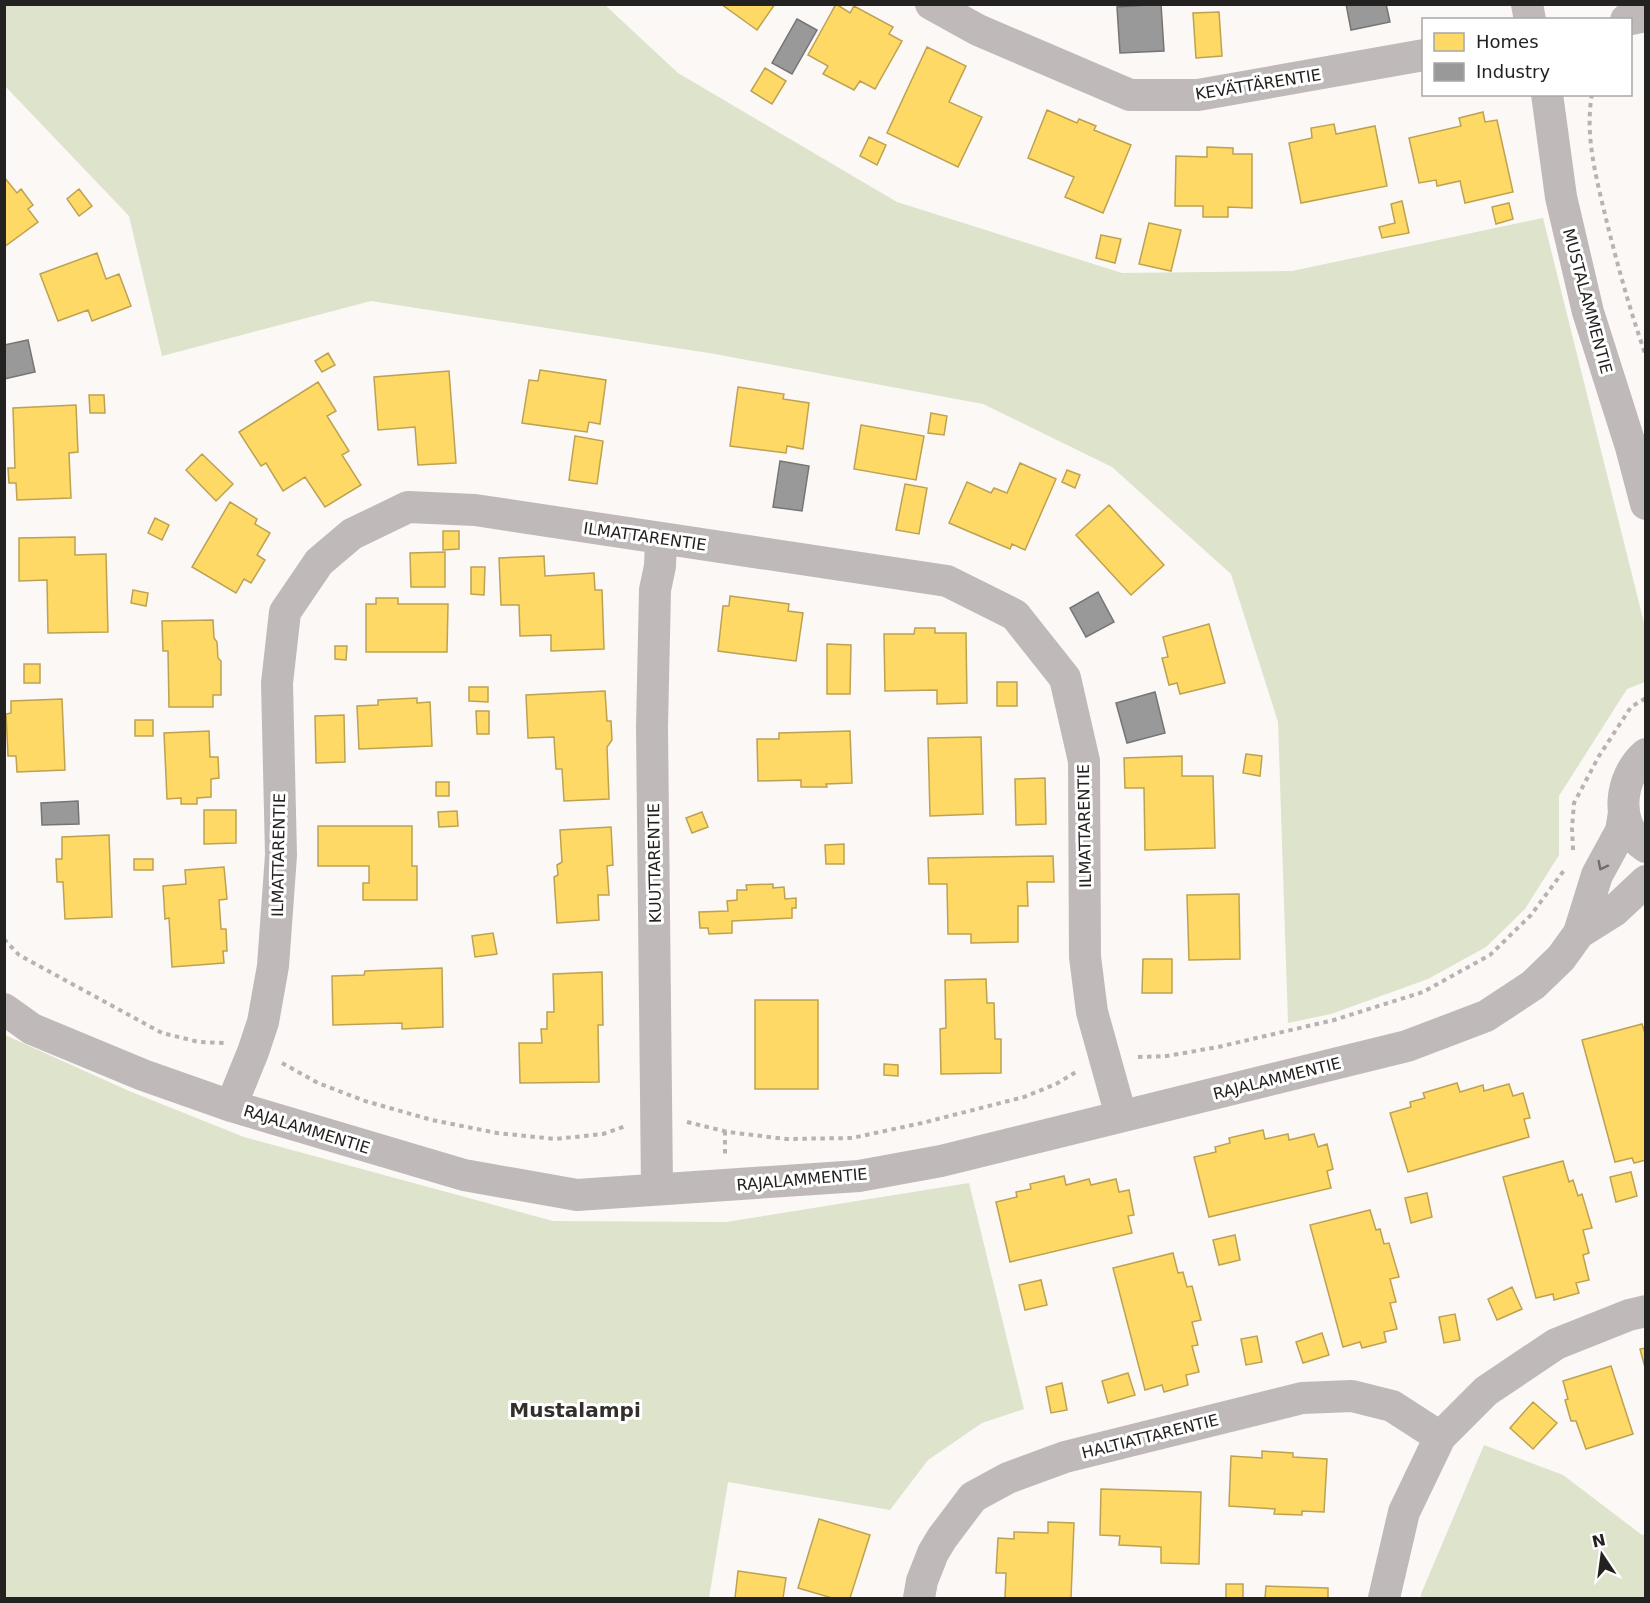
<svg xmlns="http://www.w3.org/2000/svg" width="1650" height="1603" viewBox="0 0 1650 1603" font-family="'DejaVu Sans',sans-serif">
	<rect width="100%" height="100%" fill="#fbf8f6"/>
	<!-- forest -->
	<path fill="#dee3cb" d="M5 4 605 5 678 73 897 202 1122 273 1292 271 1543 218 1645 627V682L1627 689 1559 796V855L1525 909 1486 947 1428 979 1331 1014 1288 1023 1278 722 1231 574 1112 467 983 404 715 354 371 301 162 356 129 216 5 86Z
		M5 1035 129 1091 244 1137 553 1221 726 1222 969 1183 1024 1409 982 1423 928 1460 890 1510 728 1482 709 1598H5Z
		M1484 1445 1563 1475 1642 1535 1645 1534V1598H1421V1594Z"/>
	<!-- homes -->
	<path fill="#ffd966" stroke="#bda251" stroke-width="1.5" d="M721 4H775L757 30Z
		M836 4 850 13 854 6 893 27 889 34 902 41 875 89 860 81 854 90 823 74 828 66 808 55Z
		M1219 12 1222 56 1196 58 1193 13Z
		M927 47 966 66 949 102 982 117 958 167 887 133Z
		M765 68 786 81 772 104 751 91Z
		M1047 110 1077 123 1079 119 1096 126 1094 130 1131 145 1103 213 1065 197 1074 177 1028 158Z
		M1483 112 1485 122 1497 120 1513 192 1465 203 1460 181 1437 186 1436 180 1419 183 1409 138 1461 126 1459 118Z
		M1334 124 1336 134 1375 126 1387 186 1301 203 1289 143 1312 138 1311 128Z
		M869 137 886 145 877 165 860 156Z
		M1207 147 1233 148V154H1252V208L1228 207V217H1203V206H1175L1176 156 1207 157Z
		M4 177 17 193 21 189 33 205 28 209 38 222 4 247Z
		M79 189 92 206 79 216 67 199Z
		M1402 201 1409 233 1382 238 1379 227 1395 223 1391 204Z
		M1509 203 1513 219 1496 224 1492 207Z
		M1149 223 1181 230 1171 271 1139 264Z
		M1101 235 1121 239 1115 263 1096 258Z
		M97 253 106 279 119 274 131 306 92 321 88 310 58 321 40 274Z
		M328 353 335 365 322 372 315 361Z
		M540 370 606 380 600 424 589 422 587 432 522 423 529 380 538 381Z
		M449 371 456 463 418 465 415 427 378 430 374 377Z
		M318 382 336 411 327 416 349 451 342 455 361 485 325 507 305 477 283 491 266 463 261 466 239 432Z
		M738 387 784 394 783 399 809 403 803 449 787 446 786 453 730 446Z
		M89 395H104L105 413H90Z
		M76 405 78 452 69 453 71 498 17 500 16 483H9L8 468H15L13 408Z
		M931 413 947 416 944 435 928 433Z
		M861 425 924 436 916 480 854 469Z
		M575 436 603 441 597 484 569 480Z
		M202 454 233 484 216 501 186 470Z
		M1020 463 1056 479 1025 550 1012 544 1010 549 949 523 967 482 991 493 994 488 1007 493Z
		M1067 470 1080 475 1075 488 1062 482Z
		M905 484 927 488 919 534 896 530Z
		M230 502 257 519 255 524 270 533 257 555 265 560 251 583 244 579 236 593 192 567Z
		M1109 505 1164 565 1131 595 1076 535Z
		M155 518 169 525 162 540 148 533Z
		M443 531H459V549L443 550Z
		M75 537V555L106 554 108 632 48 633 47 580 19 581V538Z
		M445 552V587H411L410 553Z
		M544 556 545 576 594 573 595 590H602L604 649 551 651V635L520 636 519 605H501L499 558Z
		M471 567H485L484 595 471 594Z
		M133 590 148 593 146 606 131 603Z
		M730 596 789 604 788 611 803 613 796 661 718 651 723 606H729Z
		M376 598H398V604H448L447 652H366V604H376Z
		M213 620 214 638 217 642 218 658 221 661V695H213V707H169L168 651H163L162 621Z
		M1209 624 1225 683 1180 694 1177 683 1169 685 1162 658 1168 657 1163 637Z
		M915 628H935V633H966L967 703 937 704V690L885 691 884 634H914Z
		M827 644 851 645 850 694H827Z
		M335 646H347L346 660 335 659Z
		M24 664H40V683H24Z
		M997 682H1017V706H997Z
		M469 687H488V702L469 701Z
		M605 691 607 721H611L612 740 607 747 609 799 564 801 562 769H556L554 737 528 738 526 695Z
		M417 698V703L430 702 432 746 359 749 357 706 378 705V700Z
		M62 699 65 770 17 772 16 756H8L6 714 11 713V701Z
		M476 711H489V734H477Z
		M344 715 345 762 316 763 315 716Z
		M135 720H153V736H135Z
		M209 731 210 757H218L219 778 211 779V797L197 798V804H181V798L167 799 164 733Z
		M850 731 852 783 826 784 827 787H801V780L758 781 757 739H779V733Z
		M981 737 983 814 930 816 928 738Z
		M1246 754 1262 756 1260 776 1243 773Z
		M1182 756V776H1213L1215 848 1145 850 1144 788H1125L1124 758Z
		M1045 778 1046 824 1016 825 1015 779Z
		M436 782H449V796H436Z
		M204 810H236V843L204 844Z
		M457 811 458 826 439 827 438 812Z
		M702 812 708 827 692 833 686 818Z
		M318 826H412V866H417V900H363V883H369V866H318Z
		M611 827 613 865 607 866 609 895H598L599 920 557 923 554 877 558 875 557 865 562 862 560 830Z
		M109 835 112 917 65 919 63 882H57L56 859H62V837Z
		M844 844V864H826L825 845Z
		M1053 856 1054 882H1027L1028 906H1018V942L971 943V934H948L947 884H929L928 858Z
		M134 859H153V870H134Z
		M224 867 227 899 219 900 221 929H226L227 951H223L224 963 172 967 169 918 165 919 163 886 186 884 185 870Z
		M773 884V888L784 887 785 899 796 898V908H792V918L732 921V933L709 934 708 928H700L699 912 728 911 727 901 737 900V890H747L746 885Z
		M1239 894 1240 959 1189 960 1187 895Z
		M493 933 497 954 475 957 472 936Z
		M1143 959H1172V993H1142Z
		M442 968 443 1027 402 1029V1023L333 1025 332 976 364 975 365 971Z
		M602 972 603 1025H598L599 1082 520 1083 519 1043H542L541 1029H547V1012H554L553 974Z
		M986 979 987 1003H994L995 1039H1001V1073L941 1074 940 1029 946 1028 945 980Z
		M755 1000H818V1089H755Z
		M1642 1024 1646 1036V1160L1634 1163 1632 1158 1615 1162 1582 1040Z
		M884 1064 898 1065V1076L884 1075Z
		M1457 1083 1460 1092 1483 1085 1484 1091 1509 1084 1513 1096 1523 1093 1530 1118 1524 1119 1529 1137 1408 1172 1390 1113 1411 1107 1410 1102 1425 1098 1423 1093Z
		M1263 1130 1265 1139 1288 1134 1289 1140 1314 1134 1318 1147 1327 1144 1333 1169 1327 1171 1331 1188 1209 1217 1194 1157 1216 1152 1215 1147 1230 1143 1229 1138Z
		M1563 1161 1569 1182 1573 1180 1578 1196 1582 1194 1592 1228 1583 1230 1589 1253 1583 1255 1589 1280 1576 1283 1579 1293 1554 1300 1553 1294 1536 1298 1503 1177Z
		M1631 1172 1637 1196 1616 1202 1610 1177Z
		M1064 1176 1066 1185 1089 1179 1091 1185 1116 1179 1119 1192 1129 1190 1134 1215 1128 1216 1132 1233 1010 1262 996 1202 1017 1197 1016 1192 1031 1189 1030 1184Z
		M1427 1193 1432 1217 1411 1223 1405 1198Z
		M1370 1210 1376 1230 1380 1229 1384 1244 1389 1243 1399 1277 1390 1279 1396 1302 1390 1303 1397 1329 1384 1332 1386 1342 1362 1348 1360 1342 1343 1347 1310 1225Z
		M1235 1235 1240 1260 1219 1265 1213 1240Z
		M1173 1253 1178 1273 1183 1272 1187 1287 1192 1286 1201 1320 1192 1322 1198 1345 1192 1346 1199 1372 1186 1375 1188 1385 1164 1392 1162 1385 1145 1390 1113 1268Z
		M1041 1280 1047 1305 1025 1310 1019 1285Z
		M1512 1287 1522 1309 1497 1320 1488 1299Z
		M1455 1314 1460 1340 1444 1343 1439 1317Z
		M1322 1333 1329 1355 1303 1363 1296 1342Z
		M1257 1336 1262 1362 1246 1365 1241 1339Z
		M1646 1348V1371L1640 1349Z
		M1611 1366 1633 1434 1586 1449 1576 1421H1571L1565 1400 1568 1399 1563 1381Z
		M1128 1373 1135 1395 1108 1403 1102 1381Z
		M1062 1383 1067 1410 1051 1413 1046 1387Z
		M1533 1402 1557 1423 1533 1449 1510 1428Z
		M1262 1451 1293 1453V1457L1327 1459 1324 1512 1302 1511V1515L1274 1514 1275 1509 1229 1506 1231 1456 1262 1458Z
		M1101 1489 1201 1492 1199 1564 1161 1563V1547L1119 1545 1120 1536 1100 1535Z
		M819 1519 870 1535 850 1598H832L798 1588Z
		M1048 1522 1074 1523 1071 1598H1005L1006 1573H996L998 1538 1014 1539V1532L1048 1533Z
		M738 1571 786 1578 783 1598H735Z
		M1226 1584H1243V1598H1226Z
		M1266 1586 1328 1588V1598H1265Z"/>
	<!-- industry -->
	<path fill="#999" stroke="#767575" stroke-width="1.5" d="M1161 4 1164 51 1120 53 1117 7Z
		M1346 4H1386L1390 22 1351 30Z
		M797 19 817 30 792 74 772 63Z
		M28 340 35 372 4 379V345Z
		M780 461 809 466 802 511 773 507Z
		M1098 592 1114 622 1086 637 1070 608Z
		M1155 692 1165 733 1127 743 1116 703Z
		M78 801 79 824 42 825 41 803Z"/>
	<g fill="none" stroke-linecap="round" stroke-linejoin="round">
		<!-- path -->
		<path stroke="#b8b3b2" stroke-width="4" stroke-dasharray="4.5 4.5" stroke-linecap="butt" d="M1592 94C1584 138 1598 184 1608 227 1619 270 1631 314 1646 356
			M1573 850 1572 828 1574 803 1599 756 1631 707 1646 698
			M4 939 19 955 162 1033 199 1042 224 1043
			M1138 1057 1167 1056 1218 1047 1334 1020 1423 992 1490 955 1531 915 1565 869
			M282 1063 318 1083 365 1101 432 1120 497 1133 555 1139 603 1134 626 1126
			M687 1122 728 1132 786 1139 852 1138 922 1123 1024 1097 1056 1084 1076 1072
			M725 1131V1154"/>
		<!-- minor -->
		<path stroke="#c0b9b9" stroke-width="32" d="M931 4 978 30 1130 95H1198L1424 55
			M1527 4 1530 20
			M1626 20 1646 16
			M1547 94 1561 197 1588 312 1631 447 1646 504
			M1646 754C1619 777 1613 826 1646 847
			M1579 933 1614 911 1646 881
			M4 1009 32 1029 143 1075 231 1106 464 1175 577 1195 859 1176 941 1161 1407 1046 1486 1016 1533 985 1561 958 1579 933 1597 875 1621 831 1624 813
			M231 1106 253 1052 263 1022 273 966 281 855 277 683 285 612 319 562 352 534 408 507 475 510 947 581 1015 615 1065 678 1084 761 1085 957 1092 1012 1121 1116
			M657 1188 652 727 655 590 660 566 661 538
			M919 1598 922 1581 933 1553 942 1538 973 1497 1008 1478 1065 1457 1302 1398 1352 1396 1392 1406 1440 1437
			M1384 1598 1404 1512 1440 1437 1486 1391 1556 1344 1629 1315 1646 1311"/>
	</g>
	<!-- one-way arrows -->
	<defs><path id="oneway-chevron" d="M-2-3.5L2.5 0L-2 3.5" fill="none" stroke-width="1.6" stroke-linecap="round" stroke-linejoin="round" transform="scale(1.5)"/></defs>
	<use stroke="#726e6c" href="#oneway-chevron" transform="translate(1602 866) rotate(117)"/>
	<g text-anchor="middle" stroke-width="6" stroke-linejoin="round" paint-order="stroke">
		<!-- street labels -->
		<g font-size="16" fill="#242220" stroke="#fff">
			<text transform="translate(1258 84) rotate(-9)" y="6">KEVÄTTÄRENTIE</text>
			<text transform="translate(1588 301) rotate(75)" y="6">MUSTALAMMENTIE</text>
			<text transform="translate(645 536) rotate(8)" y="6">ILMATTARENTIE</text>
			<text transform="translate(1084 826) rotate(-91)" y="6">ILMATTARENTIE</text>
			<text transform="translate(278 855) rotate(-89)" y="6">ILMATTARENTIE</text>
			<text transform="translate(654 863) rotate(-91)" y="6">KUUTTARENTIE</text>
			<text transform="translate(1277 1078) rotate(-14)" y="6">RAJALAMMENTIE</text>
			<text transform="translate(307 1129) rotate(17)" y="6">RAJALAMMENTIE</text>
			<text transform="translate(802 1179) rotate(-5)" y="6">RAJALAMMENTIE</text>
			<text transform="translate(1150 1436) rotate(-14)" y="6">HALTIATTARENTIE</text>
		</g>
		<!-- quarter labels -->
		<g font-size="20" font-weight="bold" fill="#332f2a" stroke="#fff">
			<text x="575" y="1417">Mustalampi</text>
		</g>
	</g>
	<!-- border -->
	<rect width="1650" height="1603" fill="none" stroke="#242220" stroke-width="12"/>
	<!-- legend -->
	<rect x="1422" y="18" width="210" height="78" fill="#ffffff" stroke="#a7a7a6" stroke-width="1.5"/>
	<rect x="1434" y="33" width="30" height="18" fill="#ffd966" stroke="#a7a7a6" stroke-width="1.5"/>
	<text x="1476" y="48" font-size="18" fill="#242220">Homes</text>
	<rect x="1434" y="63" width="30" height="18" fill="#999999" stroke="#a7a7a6" stroke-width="1.5"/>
	<text x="1476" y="78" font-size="18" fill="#242220">Industry</text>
	<!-- north arrow -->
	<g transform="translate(1602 1555) rotate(347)" stroke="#ffffff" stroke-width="4.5" paint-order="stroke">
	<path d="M0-4.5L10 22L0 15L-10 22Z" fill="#242220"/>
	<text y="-9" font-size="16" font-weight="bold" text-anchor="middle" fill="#242220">N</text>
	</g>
</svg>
